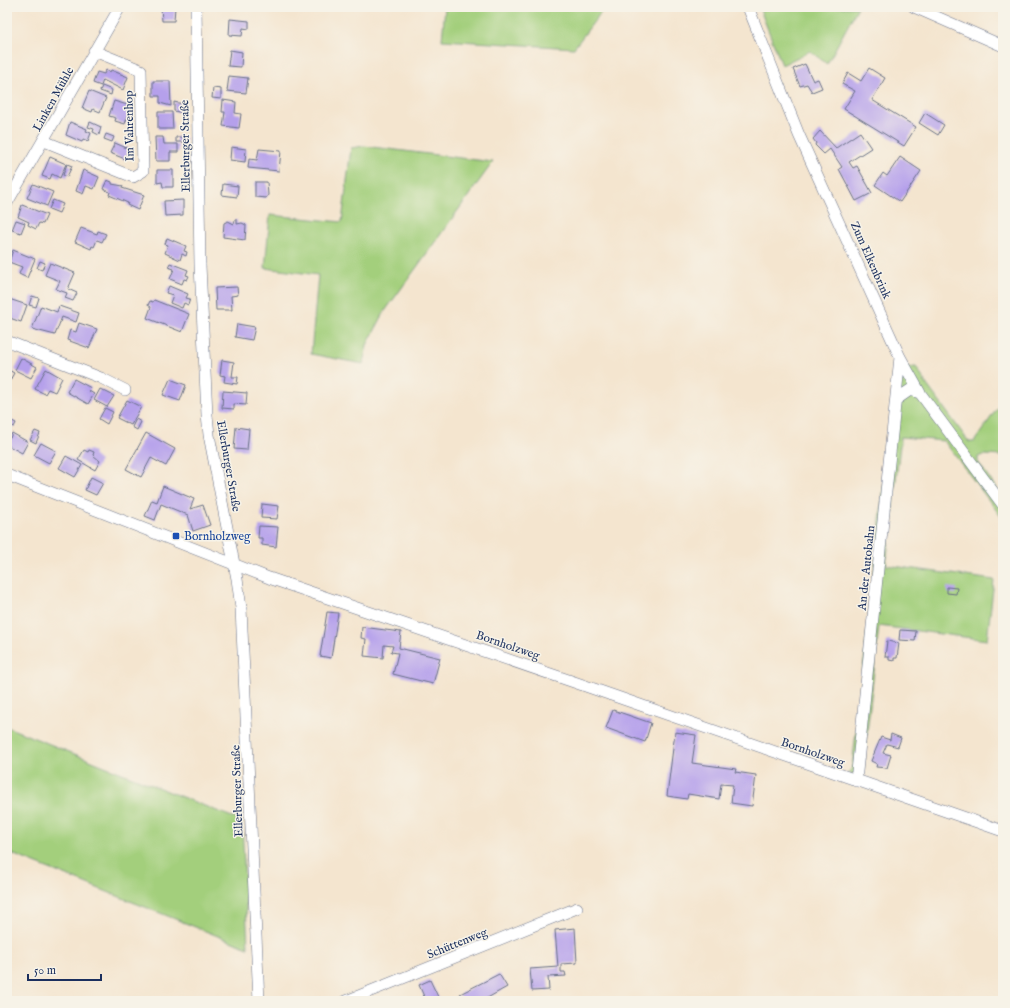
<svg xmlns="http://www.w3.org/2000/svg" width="1010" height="1008" viewBox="0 0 1010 1008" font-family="'IM FELL English',serif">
	<rect width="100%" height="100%" fill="#f7f3e8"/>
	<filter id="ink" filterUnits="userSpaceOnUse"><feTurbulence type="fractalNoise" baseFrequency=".025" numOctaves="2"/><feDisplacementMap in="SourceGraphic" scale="8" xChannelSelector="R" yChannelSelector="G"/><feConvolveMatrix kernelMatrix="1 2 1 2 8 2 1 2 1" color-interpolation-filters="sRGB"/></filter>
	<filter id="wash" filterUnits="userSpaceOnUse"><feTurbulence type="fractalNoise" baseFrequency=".012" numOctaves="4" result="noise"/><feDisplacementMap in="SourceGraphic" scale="16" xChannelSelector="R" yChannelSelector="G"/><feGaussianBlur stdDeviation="0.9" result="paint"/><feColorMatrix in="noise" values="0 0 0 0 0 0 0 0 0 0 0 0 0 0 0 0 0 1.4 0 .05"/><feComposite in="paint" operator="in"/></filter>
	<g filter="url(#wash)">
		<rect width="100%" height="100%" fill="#f4e5cf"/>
		<!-- green -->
		<path fill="#a3cf7c" stroke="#5f7f6d" d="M445 7H605L574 48 442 40Z
			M759 7H858L827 64 810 51 782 65Z
			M364 146 493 162 385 311 367 345 363 364 311 354 318 275 265 268 270 215 342 222 351 148Z
			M916 367 927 385 969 442H974L1003 400V456L984 455 978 457V462L1003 498V519L944 441 901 437 886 565 994 580 987 640 879 626 862 777 848 773 852 768 897 369Z
			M7 727 242 821 248 948 7 852Z"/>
		<g id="blocks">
			<!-- building -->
			<path fill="#b5a0eb" d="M161 7H175L174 21H162Z
				M230 19 249 21V29L243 28 242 36 229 35Z
				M230 50 242 52 241 67 228 66Z
				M805 64 813 81 818 79 822 88 812 92 807 84 800 86 793 69Z
				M869 68 885 78 872 100 916 127 904 146 844 109 855 91 842 84 848 73 861 81Z
				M106 70 110 72 111 70 128 77 123 90 103 80 101 86 93 83 97 72 104 74Z
				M229 76 248 78 246 93 227 91Z
				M153 81H170L171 106 160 103V96H153Z
				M102 86 112 90 111 95 100 91Z
				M213 88 221 89V99L212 98Z
				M89 91 106 98 100 112 93 109 92 112 82 108Z
				M223 100 236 102 235 113 241 114 239 128 223 126 225 112H222Z
				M114 101 131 106 125 124 115 121 116 118 109 116Z
				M174 102 183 104V113L174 111Z
				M158 112H172L173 129H158Z
				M925 113 944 125 938 135 919 123Z
				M70 122 87 129 86 131 91 133 88 141 83 139 82 142 66 135Z
				M90 122 101 127 99 135 93 132 94 129 88 127Z
				M820 131 836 148 860 132 871 148 849 162 853 168 857 166 872 193 856 201 839 169 842 167 830 149 824 154 815 145 816 143 813 139Z
				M106 134 114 137 112 142 104 139Z
				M155 137H163L164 144H178V152H170V161H156Z
				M176 137H186V142H176Z
				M115 143 129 149 125 159 110 153Z
				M231 147 246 149 245 162 230 160Z
				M259 149 281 151 279 171 248 168 249 159 257 160Z
				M50 157 66 164 60 178 52 174 50 179 42 176Z
				M900 157 921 171 900 202 875 185 883 173 887 176Z
				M67 164 72 166 67 177 63 175Z
				M83 170 99 177 94 189 86 186 83 194 76 191Z
				M157 170H173V187H163L162 182 157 183Z
				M107 180 112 182V184L123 186 122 188 144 195 138 210 127 205 128 203 109 195 110 192 103 189Z
				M255 182H267L268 195 266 198 255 197Z
				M33 184 53 192 47 206 27 198Z
				M223 184 238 186 237 197 222 195Z
				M53 200 63 204 59 213 49 209Z
				M183 200V215L165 216 164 201Z
				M22 205 47 215 43 224 39 223 36 229 28 225 29 222 18 217Z
				M16 220 25 223 21 233 12 230Z
				M235 220H237V224L242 223 246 225 245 240 223 237 224 223 228 221 234 224Z
				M81 228 97 234 98 231 106 234 102 242 97 240 94 247 92 246 91 249 75 242Z
				M167 238 186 246 184 251 187 252 186 256 182 254 180 260 165 253 168 245 165 244Z
				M13 250 35 259 27 278 19 274 22 267 9 262Z
				M40 261 45 263 42 270 37 268Z
				M50 263 75 273 68 289 77 293 73 301 65 298 67 293 56 289 60 281 45 275Z
				M170 263 188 270 186 275 189 276 187 280 184 279 182 284 170 279 174 269 168 267Z
				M169 286 188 294 186 298 190 299 188 305 184 303 182 308 170 303 173 295 166 293Z
				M237 287 238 295 231 296 232 310H216L215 288Z
				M32 296 39 298 36 307 29 305Z
				M9 299 27 305 21 322 7 317Z
				M154 300 189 314 182 332 147 318 151 307 148 305 150 301 153 302Z
				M41 306 57 312 59 306 79 313 76 322 62 317 55 335 32 329Z
				M79 323 97 329 89 348 67 340 70 330 76 332Z
				M237 324 255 327 252 340 235 337Z
				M21 358 37 367 31 378 15 370Z
				M222 360 234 362 232 377H238L237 384 224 382 225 376 220 375Z
				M7 369 14 373 9 382 7 381Z
				M46 369 62 378 55 392 48 389 45 394 35 389Z
				M74 379 91 388 89 391 94 394 88 404 67 392Z
				M170 379 186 385 180 401 163 395Z
				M100 389 114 396 107 407 94 400Z
				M223 391 247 393 246 405 234 404V409L222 408Z
				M127 400 141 407 131 425 117 418Z
				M105 408 113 412 107 424 99 419Z
				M8 419 16 423 14 427 11 426 7 433Z
				M136 419 141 422 137 430 132 427Z
				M236 427 249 429 247 450 234 449Z
				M35 431 40 433 36 443 30 440Z
				M12 433 28 442 22 453 7 445V436L10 438Z
				M146 433 175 449 166 466 151 458 141 477 126 469Z
				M41 443 56 451 49 463 34 455Z
				M84 450 88 452 89 450 94 452 93 455 100 461 95 470 78 460Z
				M66 456 82 465 75 477 59 468Z
				M91 477 103 483 96 495 85 490Z
				M163 486 194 499 190 509 203 505 210 525 193 531 188 515 161 504 155 520 145 516 152 500 157 502Z
				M262 504 279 506 277 519 261 518Z
				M259 526 278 527 276 547 262 545V538H258Z
				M947 587 957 588 956 594 947 593Z
				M327 612 338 613 331 658 320 656Z
				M362 627 401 632 399 648 440 658 433 684 393 674 398 653 391 652 393 646 384 645 383 658 364 656 366 639 361 638Z
				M900 630 916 631 915 641 899 640Z
				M887 641 899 643 897 658H894V661L889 660V657H885Z
				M613 710 651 723 645 742 606 728Z
				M675 732 696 735 692 763 736 769 735 772 756 775 752 806 731 803 733 785 721 784 719 799 688 794 687 799 667 796Z
				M891 734 901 738 898 747 887 744 883 753 891 755 887 768 876 767 877 764 871 761 881 737 890 740Z
				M575 928 577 963 561 964V972H565L566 976 548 977 549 990 532 991 530 969 558 967 555 930Z
				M499 974 507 987 482 1001H452L461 996 460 994Z
				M430 980 440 1001H426L419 985Z"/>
		</g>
	</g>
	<g filter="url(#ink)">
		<use href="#blocks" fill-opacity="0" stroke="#676f86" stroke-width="1"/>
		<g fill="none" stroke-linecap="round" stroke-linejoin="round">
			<!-- minor casing -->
			<g stroke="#676f86" stroke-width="12">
				<path id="minor" d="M196 7 200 265 207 415 209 435 237 579 241 608 259 1001
					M748 7 799 135 900 357 920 393 1003 505
					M914 7 1003 46
					M44 141 133 177 143 171 141 70 94 51
					M7 203 120 7
					M7 341 101 378 125 390
					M897 399 910 390 920 393
					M7 475 269 578 574 682 1003 831
					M856 781 900 357
					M346 1001 577 908"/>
			</g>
			<!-- minor -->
			<use href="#minor" stroke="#fff" stroke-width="11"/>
		</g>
	</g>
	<!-- markers -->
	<rect fill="#1a4fb4" stroke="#f7f3e8" stroke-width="1.5" x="172" y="532" width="8" height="8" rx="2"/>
	<g text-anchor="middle" stroke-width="3" stroke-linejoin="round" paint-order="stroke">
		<!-- street labels -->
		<g font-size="12" fill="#1b2f5e" stroke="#f7f3e8">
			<text transform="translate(53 99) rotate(-61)" y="4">Linken Mühle</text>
			<text transform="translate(129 126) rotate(-91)" y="4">Im Vahrenhop</text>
			<text transform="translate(185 146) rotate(-91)" y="4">Ellerburger Straße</text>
			<text transform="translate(871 260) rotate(66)" y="4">Zum Elkenbrink</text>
			<text transform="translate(229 466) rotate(80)" y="4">Ellerburger Straße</text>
			<text transform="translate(866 568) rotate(-84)" y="4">An der Autobahn</text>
			<text transform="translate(508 645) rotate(19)" y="4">Bornholzweg</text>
			<text transform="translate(813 752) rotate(19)" y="4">Bornholzweg</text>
			<text transform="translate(237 791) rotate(-92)" y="4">Ellerburger Straße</text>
			<text transform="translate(457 943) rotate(-22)" y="4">Schüttenweg</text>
		</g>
		<!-- transit labels -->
		<g font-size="12" fill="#164399" stroke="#f7f3e8" text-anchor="start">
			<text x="184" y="540">Bornholzweg</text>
		</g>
	</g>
	<!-- margin -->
	<rect width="1010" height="1008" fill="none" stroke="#f7f3e8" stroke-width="24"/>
	<!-- scale -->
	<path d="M28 974v6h73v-6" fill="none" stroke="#1b2f5e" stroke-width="2"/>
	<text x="34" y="974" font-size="12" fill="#1b2f5e" stroke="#f7f3e8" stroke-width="3" paint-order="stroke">50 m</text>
</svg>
